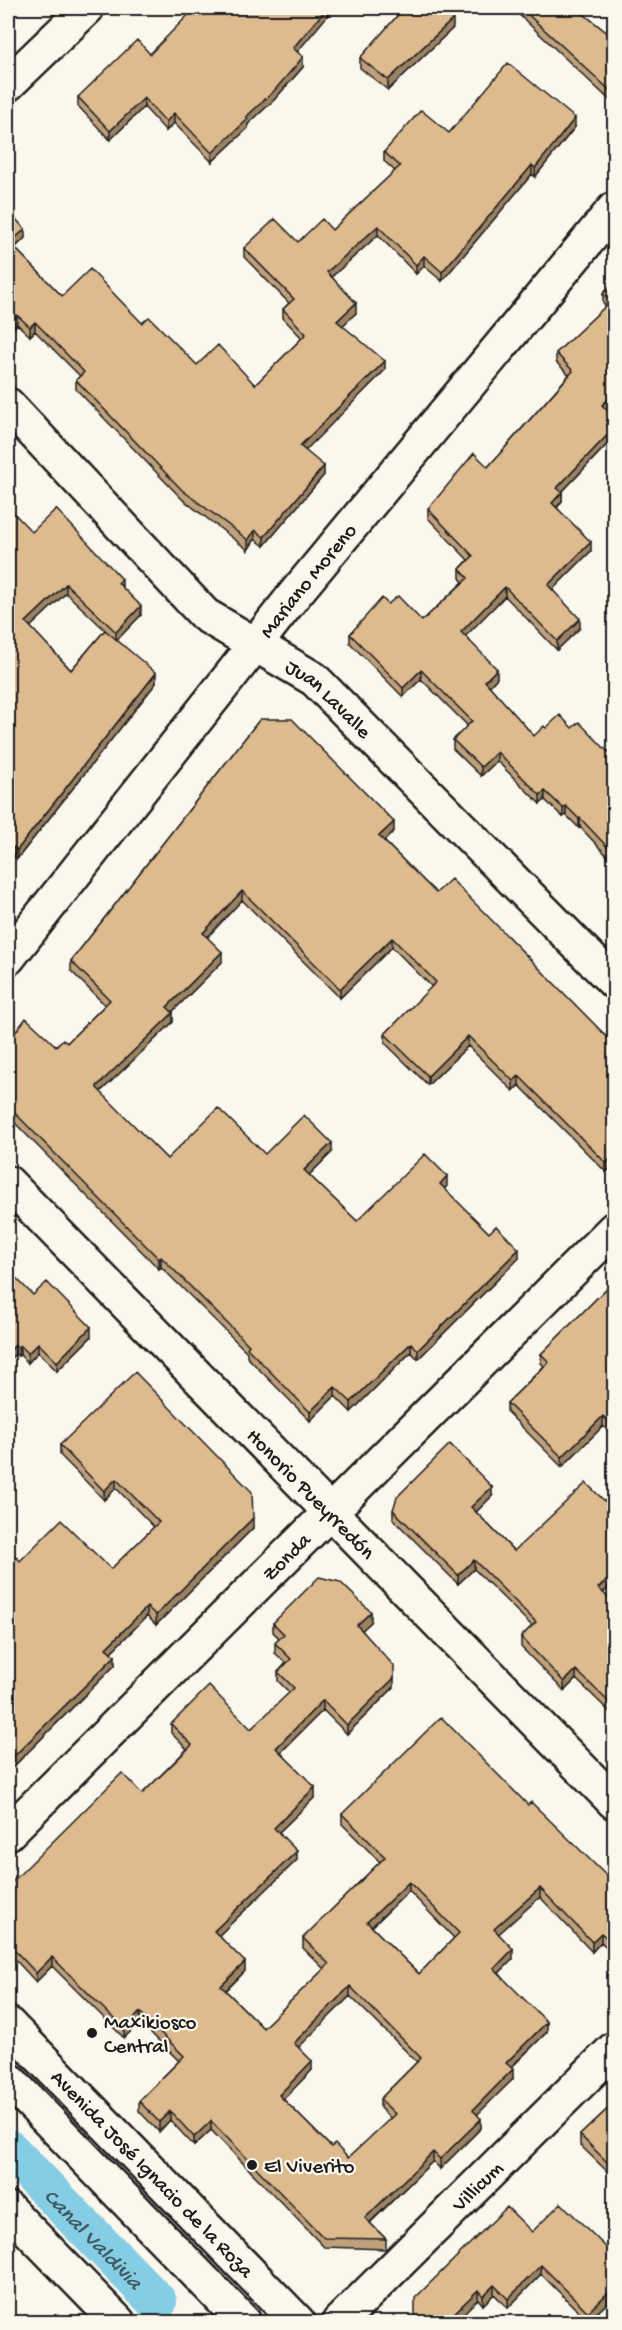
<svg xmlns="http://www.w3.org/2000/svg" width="622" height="2330" viewBox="0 0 622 2330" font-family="'Gochi Hand',sans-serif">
	<rect width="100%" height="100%" fill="#fbf7ec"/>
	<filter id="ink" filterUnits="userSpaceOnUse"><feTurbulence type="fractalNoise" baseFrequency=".0167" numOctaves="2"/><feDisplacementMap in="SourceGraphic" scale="12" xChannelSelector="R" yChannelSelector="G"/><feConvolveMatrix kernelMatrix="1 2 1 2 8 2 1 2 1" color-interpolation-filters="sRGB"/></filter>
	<g filter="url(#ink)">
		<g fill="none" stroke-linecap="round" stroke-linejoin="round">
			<!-- canal -->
			<path stroke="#84cde4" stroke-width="40" id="s1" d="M8 2149 157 2302"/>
			<!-- minor casing -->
			<g stroke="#1c1c1c" stroke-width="38">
				<g id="minor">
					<path d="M8 84 87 8"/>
					<path id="s2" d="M8 405 205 615 314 679 614 982"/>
					<path id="s3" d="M8 958 295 594 614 209"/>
					<path id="s4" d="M8 1183 614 1802"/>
					<path id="s5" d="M8 1833 614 1229"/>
					<path d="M8 2209 118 2322"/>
					<path id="s6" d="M339 2322 614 2049"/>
				</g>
			</g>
			<!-- primary casing -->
			<g stroke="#1c1c1c" stroke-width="38">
				<g id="primary">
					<path id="s7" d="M8 2024 298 2322"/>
					<path d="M8 2079 244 2322"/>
				</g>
			</g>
			<!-- minor -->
			<use href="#minor" stroke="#fbf7ec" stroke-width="33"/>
			<!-- primary -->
			<use href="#primary" stroke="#fbf7ec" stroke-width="33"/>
		</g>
		<!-- wall -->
		<path fill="#bfa07b" stroke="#1c1c1c" stroke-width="1.5" fill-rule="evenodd" d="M512 8H576L615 39V105Z
			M453 28 388 90 360 68V58Z
			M297 52 303 67 274 100 248 124V128L212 162 174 123 166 131 144 107 110 140 78 106V97L150 54Z
			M575 127 535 177 532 174 442 281 424 266 416 274 378 235 331 277 356 313 342 326 385 370 305 450 324 475 264 546 255 539 248 550 182 499 76 389V380L80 376 35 331 30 336 17 324 13 329 8 324V211L25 238 15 248 62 296 142 323 197 365 255 385 302 338 283 318V309L289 303 244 257V248L298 242 332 230 395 171 384 161V152L449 133Z
			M615 281 606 410 615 436 562 492V501L557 508 591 551 552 590 580 628 557 650 505 596 465 636 497 678 489 686 534 736 546 728H572L608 752 615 746V864L580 827 579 828 566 815 563 817 545 800 540 804 497 761 481 776 453 749V740L468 726 421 679 403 697 350 643V634L388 604 422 621 463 582 460 578V569L468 560 428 518V509L488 467 569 375 556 362V353L606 306 603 303V294Z
			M32 532 122 587 141 615 117 640 156 683 17 859 14 856 8 862ZM66 593 105 630 71 670 30 627Z
			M260 719 394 831 384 841 436 893 615 1045V1164L606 1172 519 1085 513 1091 468 1046 428 1085 385 1043V1034L432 987 392 947 340 998 242 900 207 937 222 962 172 1012 173 1022 100 1092 167 1159 332 1152 309 1175 357 1221 447 1186 444 1189 489 1233 519 1258 418 1359 411 1352 351 1412 335 1396 310 1421 247 1357V1352L161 1267 159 1269 8 1116V1042L56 1046 67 1043 105 1005 71 971V961Z
			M615 1280V1438L603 1426 562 1467 507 1412V1403L544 1366 541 1363V1354Z
			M33 1295 91 1337 57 1371 38 1352 28 1363 20 1355 18 1356 15 1354 8 1362Z
			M60 1445 253 1528 156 1625 147 1616 111 1652 115 1665 9 1771 8 1769V1553L20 1561 111 1569 154 1527 116 1488 104 1500 60 1455Z
			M492 1496 476 1512 514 1551 615 1511V1582L603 1593 615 1604V1717L576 1679 564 1691 521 1647V1637L532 1626 474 1569 458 1584 393 1519V1510Z
			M371 1622 362 1630 394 1687 347 1734 323 1710 281 1752 315 1797 279 1832 297 1860 219 1935 245 1971 226 1991 263 2028 324 1969 303 1948V1938L380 1862 342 1824V1814L528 1805 615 1884V1955L601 1942 592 1952 540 1897 498 1934 513 1959 499 1973 547 2032 511 2068 513 2079 477 2114 481 2128 440 2169 433 2161 370 2223 386 2239V2249L324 2247 211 2130 194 2146 170 2120 159 2132 139 2111V2101L179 2061 140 2022 124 2038 52 1966 36 1982 8 1952V1886L142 1794 187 1749 171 1733V1724L251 1729 290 1693 278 1681V1672L286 1663 275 1653V1643L280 1639 273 1632V1623ZM409 1891 454 1938 419 1974 372 1927ZM350 1996 417 2062 380 2099V2108L391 2119 348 2158 331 2147 283 2099 312 2070 298 2047Z
			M615 2102V2179L580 2145V2135Z
			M532 2232 615 2256V2296L588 2321 541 2274 508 2308 494 2294 483 2305 478 2299 415 2322Z"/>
		<!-- shaded-wall -->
		<path fill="#9b8264" stroke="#1c1c1c" stroke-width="1.5" d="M327 8H334L293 57V48Z
			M453 19V28L388 90V80Z
			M303 57V67L274 100 248 124V128L212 162V153Z
			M144 98V107L110 140V131Z
			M174 113V123L166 131V122Z
			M575 118V127L535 177V168Z
			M532 165V174L442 281V272Z
			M378 226V235L327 281V272Z
			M25 229V238L10 252V243Z
			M424 256V266L416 274V265Z
			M356 303V313L337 331V321Z
			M17 315V324L13 329V320Z
			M35 322V331L30 336V327Z
			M385 361V370L300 456V446Z
			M615 393V402L602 414V405Z
			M615 427V436L557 497V488Z
			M324 466V475L264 546V537Z
			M562 492V501L552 513V503Z
			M255 530V539L248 550V540Z
			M591 542V551L548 594V585Z
			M122 579V589L118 583Z
			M66 584V593L26 631V622Z
			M505 587V596L461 641V632Z
			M141 606V615L116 641V632Z
			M580 619V628L557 650V641Z
			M497 669V678L485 691V681Z
			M421 670V679L403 697V688Z
			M156 673V683L17 859V850Z
			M497 752V761L481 776V767Z
			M545 791V800L540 804V795Z
			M566 806V815L563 817V808Z
			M580 818V827L579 828V819Z
			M394 822V831L379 846V836Z
			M14 847V856L8 862V853Z
			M242 891V900L203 942V933Z
			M392 938V947L340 998V989Z
			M222 952V962L167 1017V1007Z
			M173 1013V1022L97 1095V1086Z
			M468 1036V1046L428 1085V1076Z
			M519 1076V1085L513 1091V1081Z
			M332 1143V1152L304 1180V1170Z
			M615 1154V1164L606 1172V1163Z
			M447 1176V1186L440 1193V1184Z
			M519 1249V1258L418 1359V1350Z
			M161 1257V1267L159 1269V1259Z
			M91 1327V1337L57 1371V1362Z
			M38 1343V1352L28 1363V1353Z
			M411 1343V1352L351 1412V1402Z
			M15 1345V1354L8 1362V1353Z
			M20 1345V1355L18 1356V1347Z
			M335 1387V1396L310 1421V1412Z
			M603 1416V1426L562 1467V1457Z
			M116 1479V1488L104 1500V1491Z
			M492 1487V1496L471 1517V1507Z
			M253 1518V1528L156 1625V1615Z
			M474 1560V1569L458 1584V1575Z
			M615 1573V1582L598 1597V1588Z
			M147 1607V1616L106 1657V1648Z
			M371 1612V1622L357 1635V1625Z
			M115 1656V1665L9 1771V1761Z
			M576 1670V1679L564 1691V1682Z
			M394 1678V1687L347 1734V1725Z
			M323 1700V1710L276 1757V1748Z
			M315 1787V1797L274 1837V1828Z
			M297 1851V1860L214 1940V1931Z
			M409 1882V1891L367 1931V1922Z
			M540 1888V1897L494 1938V1929Z
			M601 1933V1942L592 1952V1942Z
			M513 1949V1959L494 1978V1969Z
			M52 1957V1966L36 1982V1973Z
			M245 1962V1971L221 1995V1986Z
			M350 1986V1996L294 2052V2043Z
			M140 2012V2022L124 2038V2029Z
			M547 2022V2032L506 2072V2063Z
			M312 2061V2070L279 2104V2095Z
			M513 2069V2079L473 2119V2110Z
			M170 2111V2120L159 2132V2122Z
			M481 2119V2128L440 2169V2159Z
			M211 2121V2130L194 2146V2137Z
			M433 2152V2161L365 2227V2218Z
			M541 2265V2274L508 2308V2299Z
			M494 2285V2294L483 2305V2296Z
			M615 2286V2296L588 2321V2312Z
			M478 2290V2299L455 2322H445Z"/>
		<!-- building -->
		<path fill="#deba8f" stroke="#1c1c1c" stroke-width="1.5" fill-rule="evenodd" d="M195 8H327L293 48 303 57 274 91 246 117 248 119 212 153 174 113 166 122 144 98 110 131 78 97 137 40 150 54Z
			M404 8H440L453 19 388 80 360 58Z
			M521 8H576L615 39V95Z
			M508 63 575 118 535 168 532 165 442 272 424 256 416 265 378 226 327 272 356 303 337 321 385 361 300 446 324 466 264 537 255 530 248 540 182 490 76 380 84 372 35 322 30 327 17 315 13 320 8 314V211L25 229 10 243 62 296 90 269 142 323 149 317 197 365 218 345 255 385 306 334 283 309 294 299 244 248 275 219 298 242 322 219 332 230 400 166 384 152 421 110 449 133Z
			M615 281V393L602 405 615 419V427L557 488 562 492 552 503 591 542 548 585 580 619 557 641 505 587 461 632 497 669 485 681 534 736 544 726 546 728 560 715 572 728 579 722 608 752 615 746V855L580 818 579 819 566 806 563 808 545 791 540 795 497 752 481 767 453 740 472 721 421 670 403 688 350 634 382 598 388 604 398 596 422 621 468 578 460 569 473 556 428 509 474 453 488 467 573 371 556 353 611 301 603 294Z
			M8 507 32 532 56 509 122 579 118 583 141 606 116 632 66 584 26 622 71 670 105 630 156 673 17 850 14 847 8 853Z
			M260 719H292L394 822 379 836 436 893 451 879 615 1045V1154L606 1163 519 1076 513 1081 468 1036 428 1076 385 1034 436 982 392 938 340 989 242 891 203 933 222 952 167 1007 173 1013 97 1086V1088L167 1159 218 1108 265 1154 304 1115 332 1143 304 1170 357 1221 425 1154 447 1176 440 1184 489 1233 496 1226 519 1249 418 1350 411 1343 351 1402 335 1387 310 1412 247 1348 249 1345 161 1257 159 1259 8 1106V1042L26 1018 56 1046 63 1039 67 1043 110 1000 71 961Z
			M8 1270 33 1295 47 1282 91 1327 57 1362 38 1343 28 1353 20 1345 18 1347 15 1345 8 1353Z
			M615 1280V1428L603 1416 562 1457 507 1403 549 1362 541 1354Z
			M135 1372 252 1492 253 1518 156 1615 147 1607 106 1648 115 1656 9 1761 8 1760V1553L10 1550 20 1561 61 1520 111 1569 159 1522 116 1479 104 1491 60 1445Z
			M450 1444 492 1487 471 1507 514 1551 586 1483 615 1511V1573L598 1588 615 1604V1708L576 1670 564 1682 521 1637 536 1622 474 1560 458 1575 393 1510 397 1497Z
			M319 1577 340 1582 371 1612 357 1625 394 1666V1678L347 1725 323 1700 276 1748 315 1787 274 1828 297 1851 214 1931 245 1962 221 1986 263 2028 329 1964 303 1938 385 1857 342 1814 441 1717 528 1805 531 1802 615 1884V1945L601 1933 592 1942 540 1888 494 1929 513 1949 494 1969 547 2022 506 2063 513 2069 473 2110 481 2119 440 2159 433 2152 365 2218 386 2239 324 2238 211 2121 194 2137 170 2111 159 2122 139 2101 184 2056 140 2012 124 2029 52 1957 36 1973 8 1943V1886L122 1773 142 1794 192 1745 171 1724 209 1686 251 1729 294 1688 278 1672 291 1659 275 1643 284 1634 273 1623ZM409 1882 459 1933 419 1974 367 1922ZM350 1986 421 2058 380 2099 395 2114 348 2158 335 2144 331 2147 279 2095 312 2061 294 2043Z
			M615 2102V2170L580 2135Z
			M561 2203 615 2256V2286L588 2312 541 2265 508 2299 494 2285 483 2296 478 2290 445 2322H415V2298L507 2207 532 2232Z
			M576 2314 584 2322H568Z"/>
	</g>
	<!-- markers -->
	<g fill="#1c1c1c" stroke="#fbf7ec" stroke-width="2">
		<circle cx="92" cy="2033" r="6"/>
		<circle cx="252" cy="2165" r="6"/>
	</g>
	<g text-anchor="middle" stroke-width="4.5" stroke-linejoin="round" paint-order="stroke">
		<!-- street labels -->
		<g font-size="21" fill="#1c1c1c" stroke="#fbf7ec">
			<text dy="7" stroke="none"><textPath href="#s3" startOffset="482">Mariano Moreno</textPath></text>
			<text dy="7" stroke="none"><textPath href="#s2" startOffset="438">Juan Lavalle</textPath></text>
			<text dy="7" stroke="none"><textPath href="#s4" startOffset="434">Honorio Pueyrredón</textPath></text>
			<text dy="7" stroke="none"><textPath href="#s5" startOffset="392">Zonda</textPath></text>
			<text dy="7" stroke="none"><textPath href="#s7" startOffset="208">Avenida José Ignacio de la Roza</textPath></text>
			<text dy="7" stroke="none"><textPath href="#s6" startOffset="194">Villicum</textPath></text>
		</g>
		<!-- poi labels -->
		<g font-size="21" fill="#1c1c1c" stroke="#fbf7ec" text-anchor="start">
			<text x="104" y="2028">Maxikiosco<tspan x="104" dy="24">Central</tspan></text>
			<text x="264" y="2172">El Viverito</text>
		</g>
		<!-- water labels -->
		<g font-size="22" font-style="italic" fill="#405a62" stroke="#fbf7ec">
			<text dy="8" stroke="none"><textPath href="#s1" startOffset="124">Canal Valdivia</textPath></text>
		</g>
	</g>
	<!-- margin -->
	<rect width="622" height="2330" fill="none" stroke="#fbf7ec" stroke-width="30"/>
	<rect x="15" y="15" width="592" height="2300" fill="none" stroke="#1c1c1c" stroke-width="2" filter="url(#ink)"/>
</svg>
